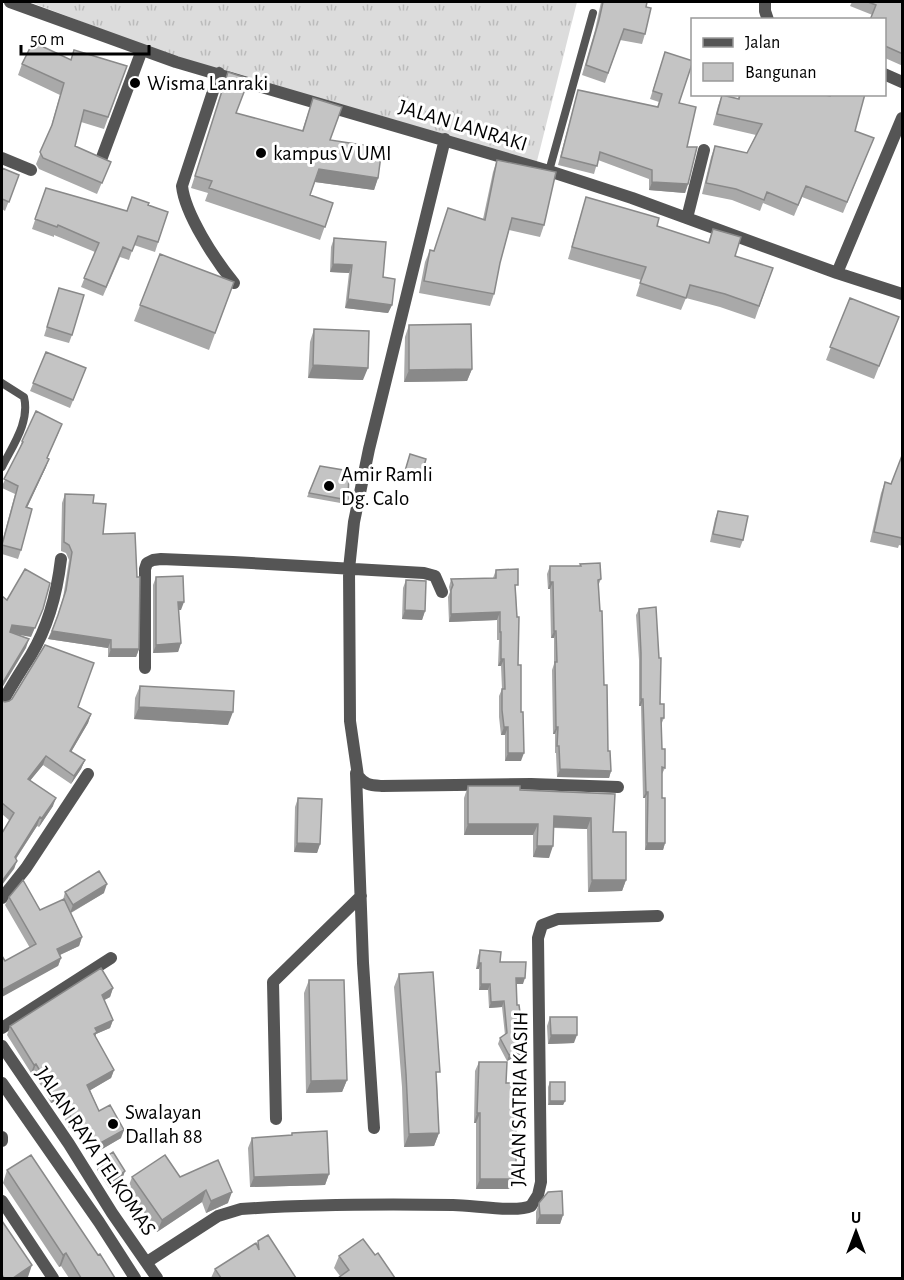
<svg xmlns="http://www.w3.org/2000/svg" width="904" height="1280" viewBox="0 0 904 1280" font-family="'Alegreya Sans',sans-serif">
	<defs>
		<pattern id="grass-tufts" width="24" height="20" patternUnits="userSpaceOnUse" patternTransform="scale(1.5)"><rect width="24" height="20" fill="#dcdcdc"/><path d="M3 7l-1-3M5 7V3M7 7l1-3M15 17l-1-3M17 17v-4M19 17l1-3" fill="none" stroke="#bbb"/></pattern>
	</defs>
	<rect width="100%" height="100%" fill="#fff"/>
	<!-- grass -->
	<path fill="url(#grass-tufts)" d="M30 2H577L534 173 211 71Z"/>
	<g fill="none" stroke-linecap="round" stroke-linejoin="round">
		<!-- service -->
		<path stroke="#555" stroke-width="8" d="M549 171 593 13
			M2 383 24 397C30 422 13 445 2 467"/>
		<!-- minor -->
		<path stroke="#555" stroke-width="12" d="M10 2 176 62 549 171 632 198 837 273 902 294
			M765 2V11L768 20
			M219 73 182 186C185 214 215 260 234 283
			M884 74 902 82
			M445 139 369 449 354 522 349 569 350 721 358 776C365 785 370 785 382 786L531 784 618 787
			M2 158 31 170
			M101 160 142 50
			M687 218 704 150
			M837 273 902 118
			M145 668V569L147 563 153 560 161 559 233 562 424 573 435 576 442 592
			M2 703C11 686 21 671 31 655 49 625 57 593 61 559
			M356 773 363 963 374 1128
			M2 898 26 868 88 774
			M2 1028 111 958
			M2 1046 69 1144 112 1213 157 1278
			M2 1083 99 1222 135 1278
			M276 1119 273 982 361 896
			M2 1137V1141
			M2 1201 53 1278
			M147 1262 218 1216 241 1209C311 1204 383 1204 453 1205 473 1205 516 1213 531 1206L538 1195 541 1182 538 938 542 925 558 919 658 916"/>
	</g>
	<!-- wall -->
	<path fill="#a9a9a9" d="M601 2H647L646 7 645 34 642 44 620 40 605 83 582 75 595 30Z
		M852 2H903V66L885 58V20L850 6Z
		M74 50 127 66 104 129 81 122 75 146 106 173 97 194 39 169 36 164 50 130 60 95 18 75 22 64 71 60Z
		M665 52 679 103 687 147 688 184 685 193 649 190V179L598 160 594 174 558 165 578 90 657 107 659 102 650 99Z
		M228 72 236 113 302 131 313 98 330 140 378 178 374 190 315 182 310 195 333 203 320 240 205 201 208 193 191 188Z
		M739 94H821L829 96 830 94H865L855 131 874 138 843 213 802 197 794 216 763 203 760 211 732 200 702 194 711 157 715 146 747 153 756 135 713 125 718 106 722 95 738 99Z
		M497 160 544 225 540 237 509 230 500 263 494 294 490 306 419 293 425 262 430 250 434 251 448 208 483 219 493 172Z
		M2 168 19 175 5 211 2 209Z
		M46 188 127 211 148 205 168 212 155 252 134 245 129 260 120 257 103 296 81 287 95 252 54 235V237L32 229Z
		M586 197 657 226 708 243 713 229 735 256 773 268 755 319 720 307 686 298 681 310 636 296 641 280 568 259Z
		M334 238 383 277 392 305 388 313 345 308 349 273 330 272 331 247Z
		M160 254 234 282 209 350 134 321Z
		M59 288 72 335 69 343 44 336Z
		M850 298 894 329 874 379 826 360Z
		M409 325 472 369 467 381 404 382 405 337Z
		M314 329 363 380 308 378 310 342Z
		M46 352 86 368 70 408 30 391Z
		M59 432 47 458 46 467 27 508 21 550 18 559 2 554V542L15 494 2 488V486L19 450 22 441Z
		M903 453V546L899 545 898 548 870 542 881 493 885 482 891 484Z
		M410 454 426 459 420 481 403 476Z
		M320 466 348 500 346 504 307 497Z
		M65 494 93 503 139 649 136 657H108V648L48 639 56 620 63 598 69 560 66 553 61 551 62 503Z
		M718 511 743 540 740 548 710 542 715 519Z
		M550 566 601 579 598 586 608 751 611 771 609 778 557 777 556 753H555V734H553L552 670 554 664V638H551L550 589H548L547 574Z
		M496 570 516 592 521 761H505V735H501L499 717V696L502 689 501 666H498L499 640H497V620L449 622 448 597 450 592 449 587 451 579 493 578Z
		M156 577 181 610H178L181 643 178 652 153 653V585Z
		M406 580 425 611 422 620 402 619 403 588Z
		M639 609 664 718 661 725 662 749 665 768 662 774V798L665 843 663 850H645V798H643L641 706H639V660L636 615Z
		M140 686 228 725 134 719 135 698Z
		M2 701 5 702 78 707 91 714 88 723 71 752 85 760 81 769 71 784 43 765 30 780 53 806 39 827 37 826 16 859 14 869 10 821 2 814Z
		M468 786 615 794 613 832 626 880 622 891 588 892 587 829 554 828 549 858 533 857V835H464V798Z
		M298 798 320 844 317 853 294 852 295 807Z
		M65 892 104 893 71 913 82 937 79 946 60 955 61 958 58 966 5 961 30 948 5 905 9 897 40 910 63 900Z
		M480 950 500 962 523 984H516L517 1005 521 1020 518 1026 517 1036 521 1054 507 1061 498 1044 500 1038 505 1035 502 1007 489 1008 488 990H479V969H476L478 956Z
		M399 974 437 1080 439 1133 434 1146 404 1147 402 1087 394 987Z
		M309 980 347 1080 342 1092 306 1093 304 993Z
		M113 988 110 997 104 1000 113 1020 110 1028 96 1034 95 1036 114 1070 111 1078 90 1090 99 1111 121 1138 92 1155 75 1125 69 1128 56 1101 51 1103 33 1072 31 1073 7 1035 10 1026Z
		M550 1017 574 1043 548 1044 547 1026Z
		M479 1062 506 1083 513 1127 516 1179 513 1189H476V1123H474L475 1071Z
		M550 1082 565 1101 563 1105H548V1087Z
		M292 1133 329 1174 325 1185 250 1187 248 1148 252 1138 291 1136Z
		M100 1161 122 1180 109 1188 97 1170Z
		M7 1170 98 1255 115 1278H69L61 1266 59 1267 3 1183Z
		M132 1177H180L228 1203 206 1213 202 1202 157 1232 128 1188Z
		M539 1203 563 1215 560 1224H536V1212Z
		M258 1241 296 1278H211L215 1269 257 1246Z
		M375 1255 395 1278H338L340 1276 334 1268 339 1256Z"/>
	<!-- shaded-wall -->
	<path fill="#898989" d="M319 169 378 178 374 190 315 182Z
		M652 182 688 184 685 193 649 190Z
		M333 264 352 265 349 273 330 272Z
		M348 299 392 305 388 313 345 308Z
		M313 365 368 368 363 380 308 378Z
		M472 369 467 381 404 382 409 370Z
		M49 459 46 467 23 516 26 507Z
		M550 582H553L550 589H548Z
		M178 602H184L181 610H175Z
		M43 609 31 637 8 633 12 625Z
		M405 610 425 611 422 620 402 619Z
		M500 612 497 620 449 622 451 614Z
		M52 631 111 640 108 648 48 639Z
		M554 631H556L554 638H551Z
		M29 639 26 648 2 688V684Z
		M181 643 178 652 153 653 156 645Z
		M111 649H139L136 657H108Z
		M501 659H504L501 666H498Z
		M641 699H643L641 706H639Z
		M139 707 233 712 228 725 134 719Z
		M91 714 88 723 67 759 70 751Z
		M504 727H508L505 735H501Z
		M556 727H558L555 734H553Z
		M508 753H524L521 761H505Z
		M46 756 43 765 25 787 28 779Z
		M85 760 81 769 71 784 74 776Z
		M560 769 611 771 609 778 557 777Z
		M646 792H648L645 798H643Z
		M56 798 53 806 39 827 42 818Z
		M554 816 591 818 587 829 550 827Z
		M40 817 37 826 11 866 15 857Z
		M468 824H538L533 835H464Z
		M297 843 320 844 317 853 294 852Z
		M647 843H665L663 850H645Z
		M537 846H553L549 858 533 857Z
		M17 861 14 869 2 885V881Z
		M592 880H626L622 891 588 892Z
		M107 884 104 893 70 913 73 905Z
		M82 937 79 946 53 958 57 949Z
		M61 958 58 966 2 997V990Z
		M479 963H481L479 969H476Z
		M516 978H525L523 984H513Z
		M481 984H490L488 990H479Z
		M113 988 110 997 99 1003 102 995Z
		M504 1001 502 1007 489 1008 491 1002Z
		M113 1020 110 1028 96 1034 94 1040 95 1028Z
		M551 1035H577L574 1043 548 1044Z
		M523 1048 521 1054 507 1061 509 1055Z
		M36 1064 33 1072 31 1073 34 1065Z
		M114 1070 111 1078 84 1094 87 1085Z
		M347 1080 342 1092 306 1093 311 1081Z
		M59 1092 56 1101 51 1103 54 1095Z
		M550 1101H565L563 1105H548Z
		M477 1113H480L476 1123H474Z
		M78 1117 75 1125 69 1128 72 1119Z
		M124 1130 121 1138 92 1155 95 1146Z
		M439 1133 434 1146 404 1147 409 1134Z
		M125 1171 122 1180 109 1188 112 1180Z
		M329 1174 325 1185 250 1187 254 1177Z
		M480 1179H516L513 1189H476Z
		M206 1190 202 1202 157 1232 162 1220Z
		M232 1192 228 1203 206 1213 211 1201Z
		M540 1215H563L560 1224H536Z
		M66 1253 61 1266 59 1267 63 1255Z
		M32 1265 28 1277 26 1278H13Z"/>
	<!-- building -->
	<path fill="#c4c4c4" stroke="#898989" stroke-width="1.5" d="M603 2H647L646 7 651 8 645 34 624 29 608 73 586 65 599 20Z
		M868 2H903V54L885 46V20H870L876 5Z
		M33 42 71 60 74 50 127 66 108 117 84 110 75 146 111 162 102 183 43 158 40 152 52 125 64 83 22 64Z
		M665 52 693 61 679 103 696 107 687 147H697L688 184 652 182V170L600 152 597 166 561 157 578 90 658 107 662 94 653 91Z
		M228 72 249 79 236 113 303 131 313 98 342 107 330 140 382 148 378 178 319 169 310 195 333 203 325 227 209 188 212 181 195 176Z
		M740 94H821L830 96V94H865L855 131 874 138 847 202 806 186 798 205 767 192 764 200 736 189 706 183 715 146 747 153 762 124 717 114 722 95 739 99Z
		M497 160 556 172 544 225 512 218 500 263 494 294 424 281 430 250 434 251 448 208 485 220Z
		M2 168 19 175 9 202 2 199Z
		M46 188 127 211 132 197 149 203 148 205 168 212 158 242 138 236 132 251 123 247 106 287 84 278 99 243 58 225 57 227 35 219Z
		M586 197 659 218 657 226 709 243 713 229 741 237 735 256 773 268 759 306 725 294 690 285 686 298 640 283 646 267 572 247Z
		M334 238 386 242 383 277 395 279 392 305 348 299 352 265 333 264Z
		M160 254 234 282 215 333 140 305Z
		M59 288 84 295 72 335 47 327Z
		M850 298 899 317 879 366 830 347Z
		M471 324 472 369 409 370V325Z
		M314 329 369 331 368 368 313 365Z
		M46 352 86 368 73 400 33 383Z
		M36 411 62 424 47 458 49 459 26 507 32 509 21 550 2 545 18 486 4 479 23 442 22 441Z
		M903 453V534L902 538 874 532 885 482 891 484Z
		M410 454 426 459 421 476 405 471Z
		M320 466 349 471 348 500 309 493Z
		M65 494 94 495 93 503 106 504 103 534 135 533 137 577H140L139 649H111V640L52 631 58 615 66 590 72 552 69 545 64 542Z
		M718 511 748 516 743 540 713 534Z
		M600 563 601 579 598 580 600 611H602L604 685H607L608 751H610L611 771 560 769 559 746H557L558 727H556L555 662H557L556 631H554L553 582H550V566H581L580 564Z
		M25 569 50 583 43 609 35 628 12 625 10 632 29 639 2 684V596L7 600Z
		M518 569V585H515L517 617H519L518 665H521V712H523L524 753H508V727H504L502 710V689H505L504 659H501V632H500V612L451 614V590L453 585 451 579 496 578V570Z
		M183 576 184 602H178L181 643 156 645V577Z
		M406 580 426 581 425 611 405 610Z
		M656 607 659 658H661L660 704H664V718H661L662 749H665V768L662 767V798H665V843H647L648 792H646L643 699H641V653L639 609Z
		M45 645 94 663 78 707 91 714 70 751 85 760 74 776 46 756 28 779 56 798 42 818 40 817 15 857 17 861 2 881V833L14 813 2 803V701L5 702 9 701 12 699Z
		M140 686 234 691 233 712 139 707Z
		M468 786H520V790L615 794 613 832H626V880H592L591 818 554 816 553 846H537L538 824H468Z
		M298 798 322 799 320 844 297 843Z
		M99 871 107 884 73 905 65 892Z
		M23 880 40 910 64 899 82 937 57 949 61 958 2 990V956L5 961 36 944 9 897Z
		M480 950 501 952 500 962H526L525 978H516L517 1005H519L521 1020 517 1021 518 1033H515L523 1048 509 1055 500 1038 507 1033 504 1001 491 1002 490 984H481V963H479Z
		M101 968 113 988 102 995 113 1020 95 1028 97 1032 94 1034 114 1070 87 1085 99 1111 110 1105 124 1130 95 1146 78 1117 72 1119 59 1092 54 1095 36 1064 34 1065 10 1026Z
		M433 972 440 1072H436L439 1133 409 1134 406 1074 399 974Z
		M309 980H344L347 1080 311 1081Z
		M550 1017H577V1035H551Z
		M479 1062H507L506 1083H514L513 1127H516V1179H480V1113H477Z
		M550 1082H565V1101H550Z
		M327 1131 329 1174 254 1177 252 1138 292 1135V1133Z
		M113 1152 125 1171 112 1180 100 1161Z
		M31 1155 98 1255 100 1254 115 1278H81L66 1253 63 1255 7 1170Z
		M165 1155 180 1177 218 1160 232 1192 211 1201 206 1190 162 1220 132 1177Z
		M562 1191 563 1215H540L539 1203 548 1192Z
		M2 1221 32 1265 13 1278H4L2 1275Z
		M268 1235 296 1278H221L215 1269 256 1243 259 1250 258 1241Z
		M363 1239 375 1255 378 1253 395 1278H338L349 1270 339 1256Z"/>
	<!-- markers -->
	<g fill="#000" stroke="#fff" stroke-width="2">
		<circle cx="135" cy="83" r="6"/>
		<circle cx="261" cy="153" r="6"/>
		<circle cx="329" cy="486" r="6"/>
		<circle cx="113" cy="1124" r="6"/>
	</g>
	<g text-anchor="middle" stroke-width="6" stroke-linejoin="round" paint-order="stroke">
		<!-- poi labels -->
		<g font-size="21" fill="#000" stroke="#fff" text-anchor="start">
			<text x="147" y="90">Wisma Lanraki</text>
			<text x="273" y="160">kampus V UMI</text>
			<text x="341" y="481">Amir Ramli<tspan x="341" dy="24">Dg. Calo</tspan></text>
			<text x="125" y="1119">Swalayan<tspan x="125" dy="24">Dallah 88</tspan></text>
		</g>
		<!-- street labels -->
		<g font-size="21" fill="#000" stroke="#fff">
			<text transform="translate(463 125) rotate(17)" y="7">JALAN LANRAKI</text>
			<text transform="translate(519 1099) rotate(-89)" y="7">JALAN SATRIA KASIH</text>
			<text transform="translate(96 1151) rotate(56)" y="7">JALAN RAYA TELKOMAS</text>
		</g>
	</g>
	<!-- border -->
	<rect width="904" height="1280" fill="none" stroke="#000000" stroke-width="6"/>
	<!-- legend -->
	<rect x="691" y="18" width="195" height="78" fill="#ffffff" stroke="#999999" stroke-width="1.5"/>
	<rect x="703" y="38" width="30" height="9" fill="#555555" stroke="#999999" stroke-width="1.5"/>
	<text x="745" y="48" font-size="18" fill="#000000">Jalan</text>
	<rect x="703" y="63" width="30" height="18" fill="#c4c4c4" stroke="#999999" stroke-width="1.5"/>
	<text x="745" y="78" font-size="18" fill="#000000">Bangunan</text>
	<!-- north arrow -->
	<g transform="translate(856 1232)" stroke="#ffffff" stroke-width="4.5" paint-order="stroke">
	<path d="M0-4.5L10 22L0 15L-10 22Z" fill="#000000"/>
	<text y="-9" font-size="16" font-weight="bold" text-anchor="middle" fill="#000000">U</text>
	</g>
	<!-- scale -->
	<path d="M21 45v9h128v-9" fill="none" stroke="#000000" stroke-width="3"/>
	<text x="30" y="45" font-size="18" fill="#000000" stroke="#ffffff" stroke-width="4.5" paint-order="stroke">50 m</text>
</svg>
